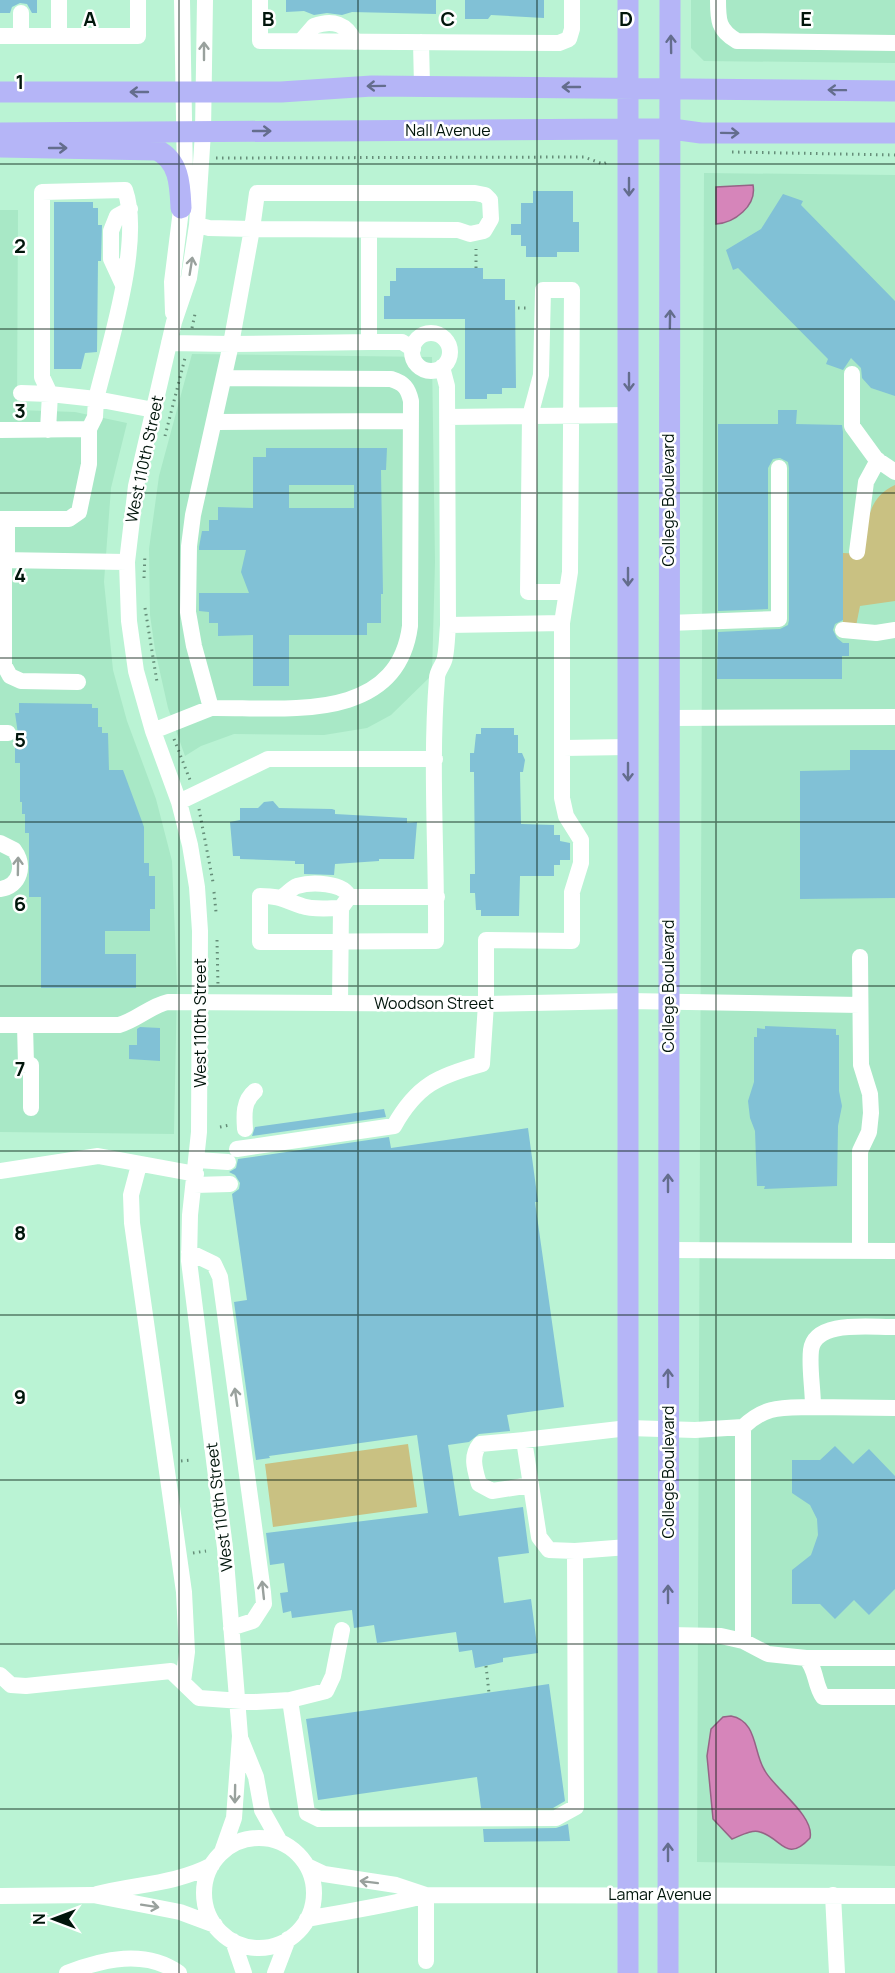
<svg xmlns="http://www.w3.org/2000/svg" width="895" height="1973" viewBox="0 0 895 1973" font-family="Manrope,sans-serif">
	<rect width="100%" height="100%" fill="#baf3d4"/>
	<!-- built -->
	<path fill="#a8e8c6" d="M691 0H895V63L704 61 691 48Z
		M704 173 895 175V1866L697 1862Z
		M0 210H18L17 410 75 412 127 423 111 488 104 582 113 670 127 721 156 799 172 861 177 985 174 1134 0 1132Z
		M192 354 432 357 435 562 432 675 391 715 367 728 324 735 234 734 201 746 185 756 168 708 155 650 150 615 149 549 159 476Z"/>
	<!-- green -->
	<path fill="#c9c182" d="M895 485V601L860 606 856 626H843V553L863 554C866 527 867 497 895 485Z
		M408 1444 417 1507 273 1527 265 1464Z"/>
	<!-- water -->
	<path fill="#d685ba" stroke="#966386" stroke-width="1.5" d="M753 185C757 206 734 223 716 224V187Z
		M731 1716C758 1721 753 1753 765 1771 775 1789 815 1816 810 1838 786 1864 782 1838 760 1832 752 1829 740 1836 732 1839L713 1819 707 1756 711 1729 723 1717Z"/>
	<!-- building -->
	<path fill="#81c1d6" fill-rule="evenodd" d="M0 0H37V13H32L27 4 20 3 12 7 10 13H0Z
		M286 0H436V14L352 12 342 15 327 13 314 15 304 11 286 12Z
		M465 0H544V18L491 15 488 19H465Z
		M533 191H573V222H579V252H557V257H526V246H521V235H511V224H521V203H533Z
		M783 194 803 201 801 205 895 301V396L871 388 862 378 861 368 851 358 843 370 826 364 828 359 738 268 733 270 726 250 761 229Z
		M54 202H93V208H98V225H102L101 261H98L97 352 85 353 81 369H54Z
		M396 268H483V279H505V300H515L516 388H502V394H487V399H465V319H384V296H390V281H396Z
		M778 410H797L796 424 842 425 843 432V620L835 624 833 630 837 638 843 643H849V656H842V679H717L718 632 780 629 788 625 789 620V468L788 462 780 458 773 459 768 468V609L718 611V424H778Z
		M266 448H387L386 470H381L383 594H381V623H367V635H289V686H253V635L218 636V623H209V612L199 611V593H249L241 572 246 550H199V547L202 531H209V520H218V507L253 508V457H266ZM289 485H354V508H289Z
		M19 703 92 704V708H98V727H102V733H108L109 770H123L144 827V863H149V876H155V909H150V931H105V954H136V988H41V897H29V833H25V814H22V802H20V763H15V740L18 734 15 713H19Z
		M481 728H514V735H518V753H522L525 760 523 772H520L521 824 554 825V835H560V841L570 843V860H560V865H554V876H520L519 916H481V910H476L475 893H470V874H475L474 772H470V753H474L476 734H481Z
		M850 750H895V898L800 899V771L850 770Z
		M273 801 279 808 332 809 335 810V814L407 818V823L417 822 414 859H379V861L335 864 334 875 304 874V864H295V861L240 859V856H233L230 822 240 820V808H258L264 802Z
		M765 1026 836 1029V1035H839V1091L842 1106 838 1126 837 1186 764 1189 765 1186H757L755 1131 750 1118 748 1101 754 1082V1037H757V1028L765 1029Z
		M140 1027 160 1028V1061L129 1059V1045H137V1029Z
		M384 1109 386 1117 252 1136 255 1127Z
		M528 1128 538 1202H535L564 1407 507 1415 510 1431 479 1434 469 1442 448 1445 459 1516 523 1507 529 1553 498 1557 504 1603 531 1599 538 1653 503 1658V1662L475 1668 472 1650 459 1652 456 1632 377 1643 374 1625 354 1628 352 1610 292 1618 291 1611 283 1613 280 1593 288 1592 284 1563 270 1565 266 1533 428 1513 417 1435 269 1456 270 1458 256 1460 234 1302 247 1300 232 1194 239 1189 240 1183 235 1175 229 1172 236 1168 238 1159 389 1137 391 1148Z
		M835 1446 853 1464 869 1449 895 1476V1589L869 1615 854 1600 835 1619 820 1604H792V1570L811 1555 818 1535 817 1519 810 1505 792 1493V1460H820Z
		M549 1684 565 1801 553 1808H481L477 1777 318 1800 306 1719Z
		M568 1824 570 1841 484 1842 483 1829 556 1828Z"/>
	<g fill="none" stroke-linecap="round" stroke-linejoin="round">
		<!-- path -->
		<path stroke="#658d78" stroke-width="3" stroke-dasharray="1.5 4.5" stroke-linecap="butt" d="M732 152 895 155
			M216 158 584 157 603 164 607 162
			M476 268V249
			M518 308H528
			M192 328 195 314
			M165 436 185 358
			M144 578 145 554
			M145 608 157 682
			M174 739 190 780
			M199 809 213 882
			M214 892 216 912
			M217 940 218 986
			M220 1127 230 1125
			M181 1461 191 1460
			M193 1553 206 1551
			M486 1666 489 1693"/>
		<!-- minor -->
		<path stroke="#fff" stroke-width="16" d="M59 0V36H138V0
			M205 0 203 132 197 225 189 278 174 322 136 486 127 562 129 621 136 671 153 731 179 802 190 845 197 887 200 931 199 1132 190 1215 189 1261 225 1548 240 1736 234 1818 222 1852
			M260 0V41L559 43 569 39 572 29V0
			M718 0C718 20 718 30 737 41L895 43
			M21 13V36
			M0 36H59
			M301 41 314 26C333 19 347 24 355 42
			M421 42 422 86
			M257 193H475L485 195 490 200 491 219 484 231 470 234 458 230 252 229Z
			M369 230V342H402L413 349
			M123 285 111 259V231L117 216 130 209
			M173 313 172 282 185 178 182 0
			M412 352a19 19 0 1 1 38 0a19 19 0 1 1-38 0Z
			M169 343 231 344 252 229 209 228 197 225
			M852 374V426L876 459 895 472
			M21 393 50 394 42 377V192L125 190C143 241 109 346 96 399L50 394 48 430
			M447 417 629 415
			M216 422 411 421
			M0 430 89 429 95 417 96 399 154 410
			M0 519H69L79 512 89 464V429
			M7 519V555L4 562V665L10 676 21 681 78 682
			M857 552 866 482 878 460
			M0 560 127 562
			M668 623 779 619V468
			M448 625 562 623
			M843 630 876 633 895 630
			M211 708C283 707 397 725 410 626L411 401C408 388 404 383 391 379L225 378
			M668 718 895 717
			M153 731 211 708 194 646 188 612 189 546 193 515 231 344 369 342
			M0 733H8
			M563 748 628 747
			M179 802 268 759H435
			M0 843 14 850C25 865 21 886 0 889
			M282 897C288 894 291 888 297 886 311 882 344 882 349 897
			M437 897H349L341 908C329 908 313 910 302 906 283 900 282 896 260 896V942L436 941C437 854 430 765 437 678 437 670 444 665 445 657 447 647 447 636 448 625L447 386 442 367
			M860 957 861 1065 870 1094 871 1113 869 1132 860 1151V1250
			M340 1003 341 908
			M0 1025H119C137 1020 150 1006 168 1002L486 1004 628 1001 860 1005
			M25 1025 26 1065
			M31 1065V1108
			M245 1129C244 1115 243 1101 255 1091
			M237 1149 394 1126C417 1085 438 1076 482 1064L486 1004V940L572 941V892L581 863V840L566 816 562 798V623L570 572 572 290H543L541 375 530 416 528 592H567
			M197 1160 228 1162
			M139 1165 131 1195 132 1223 184 1592 187 1652 183 1682
			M0 1171 98 1156 196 1174
			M194 1185 230 1184
			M668 1250 895 1251
			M189 1252 214 1264 220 1277 263 1592 264 1604 253 1621 231 1628
			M813 1407 895 1408
			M743 1427V1641
			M524 1440 480 1444C470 1456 475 1470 479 1484L492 1491 531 1485
			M575 1551 549 1550 539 1537 524 1440 628 1428 695 1430 743 1427C766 1405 782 1408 813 1407 813 1388 809 1368 811 1350 815 1319 872 1328 895 1327
			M668 1635 721 1636 743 1641 768 1654 806 1658C817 1670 814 1684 823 1697H895
			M806 1658H895
			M0 1675 11 1685 26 1686 171 1671 199 1698 256 1702 290 1700 307 1813 319 1819 556 1818 576 1807 575 1551 628 1547
			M290 1700 326 1691 333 1676 342 1630
			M241 1740 256 1777 262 1810 280 1842
			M204 1893a55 55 0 1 1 110 0a55 55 0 1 1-110 0Z
			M307 1866 324 1874 396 1885 426 1895
			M97 1894C136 1884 176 1884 212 1865
			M426 1895V1961
			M833 1895 837 1973
			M0 1896 93 1895 180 1912 215 1925
			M307 1919C347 1911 387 1906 426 1895L895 1896
			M233 1941 244 1973
			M67 1973C103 1959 145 1949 179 1973
			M275 1973 288 1939"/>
		<!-- major -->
		<path stroke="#b5b5f7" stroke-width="21" d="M628 0V1973
			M0 92H281L372 86 895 91
			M0 133 629 129H672L701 133H895
			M0 147 157 150C180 161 180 187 181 208
			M668 1973 670 0"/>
	</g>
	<!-- one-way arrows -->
	<defs><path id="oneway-shaft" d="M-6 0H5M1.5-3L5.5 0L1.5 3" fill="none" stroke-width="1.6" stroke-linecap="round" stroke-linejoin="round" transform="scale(1.5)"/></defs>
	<g stroke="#646d8d">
		<use href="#oneway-shaft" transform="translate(671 44) rotate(-91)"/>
		<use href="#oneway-shaft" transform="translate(376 86) rotate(179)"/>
		<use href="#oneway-shaft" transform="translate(571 87) rotate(-180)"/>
		<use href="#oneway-shaft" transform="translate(837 90) rotate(-179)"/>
		<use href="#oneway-shaft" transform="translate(139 92) rotate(-180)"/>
		<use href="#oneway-shaft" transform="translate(262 131)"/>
		<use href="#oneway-shaft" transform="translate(730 133) rotate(1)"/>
		<use href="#oneway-shaft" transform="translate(58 148)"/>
		<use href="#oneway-shaft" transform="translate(629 187) rotate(90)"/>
		<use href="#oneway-shaft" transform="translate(670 319) rotate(-89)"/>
		<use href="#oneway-shaft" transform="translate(629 382) rotate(90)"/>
		<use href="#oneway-shaft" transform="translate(628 577) rotate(90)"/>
		<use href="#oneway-shaft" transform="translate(628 772) rotate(90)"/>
		<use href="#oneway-shaft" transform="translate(668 1183) rotate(-90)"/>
		<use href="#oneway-shaft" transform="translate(668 1378) rotate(-90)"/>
		<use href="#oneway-shaft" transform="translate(668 1594) rotate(-90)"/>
		<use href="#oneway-shaft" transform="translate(668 1852) rotate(-90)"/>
	</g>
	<g stroke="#99a19d">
		<use href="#oneway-shaft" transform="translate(204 51) rotate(-90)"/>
		<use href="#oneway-shaft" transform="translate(191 266) rotate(-81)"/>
		<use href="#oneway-shaft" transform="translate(18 866) rotate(-89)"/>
		<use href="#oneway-shaft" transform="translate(236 1397) rotate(-98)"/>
		<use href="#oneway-shaft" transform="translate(263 1590) rotate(-96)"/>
		<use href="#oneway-shaft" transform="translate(235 1794) rotate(91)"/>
		<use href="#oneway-shaft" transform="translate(369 1882) rotate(-173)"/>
		<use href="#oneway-shaft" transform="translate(150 1906) rotate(9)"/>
	</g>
	<!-- grid -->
	<path fill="none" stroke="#01150b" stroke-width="1.5" stroke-opacity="0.55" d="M179 0V1973M358 0V1973M537 0V1973M716 0V1973M0 164H895M0 329H895M0 493H895M0 658H895M0 822H895M0 986H895M0 1151H895M0 1315H895M0 1480H895M0 1644H895M0 1809H895"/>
	<g text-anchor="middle" stroke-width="5" stroke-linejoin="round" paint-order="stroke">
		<!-- street labels -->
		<g font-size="16" fill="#01150b" stroke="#fff">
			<text x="448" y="136">Nall Avenue</text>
			<text transform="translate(144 459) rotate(-78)" y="6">West 110th Street</text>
			<text transform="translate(668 500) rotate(-90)" y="6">College Boulevard</text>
			<text transform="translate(668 986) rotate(-90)" y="6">College Boulevard</text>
			<text x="434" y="1009">Woodson Street</text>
			<text transform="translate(200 1023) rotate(-90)" y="6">West 110th Street</text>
			<text transform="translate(668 1472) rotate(-90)" y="6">College Boulevard</text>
			<text transform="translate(219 1507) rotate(-97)" y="6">West 110th Street</text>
			<text x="660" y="1900">Lamar Avenue</text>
		</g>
	</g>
	<g font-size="20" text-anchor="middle" font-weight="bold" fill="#01150b" stroke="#fff" stroke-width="5" stroke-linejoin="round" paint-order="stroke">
		<text x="90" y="26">A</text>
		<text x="268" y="26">B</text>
		<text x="448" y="26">C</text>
		<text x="626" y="26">D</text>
		<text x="806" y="26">E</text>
		<text x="20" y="89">1</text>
		<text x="20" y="253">2</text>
		<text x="20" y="418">3</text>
		<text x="20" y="582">4</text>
		<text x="20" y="747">5</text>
		<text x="20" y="911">6</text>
		<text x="20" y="1076">7</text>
		<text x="20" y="1240">8</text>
		<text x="20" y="1404">9</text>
	</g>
	<!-- north arrow -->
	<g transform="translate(54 1919) rotate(270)" stroke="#ffffff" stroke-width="4.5" paint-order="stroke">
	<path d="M0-4.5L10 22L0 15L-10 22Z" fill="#01150b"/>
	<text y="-9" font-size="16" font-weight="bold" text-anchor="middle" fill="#01150b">N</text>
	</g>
</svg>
